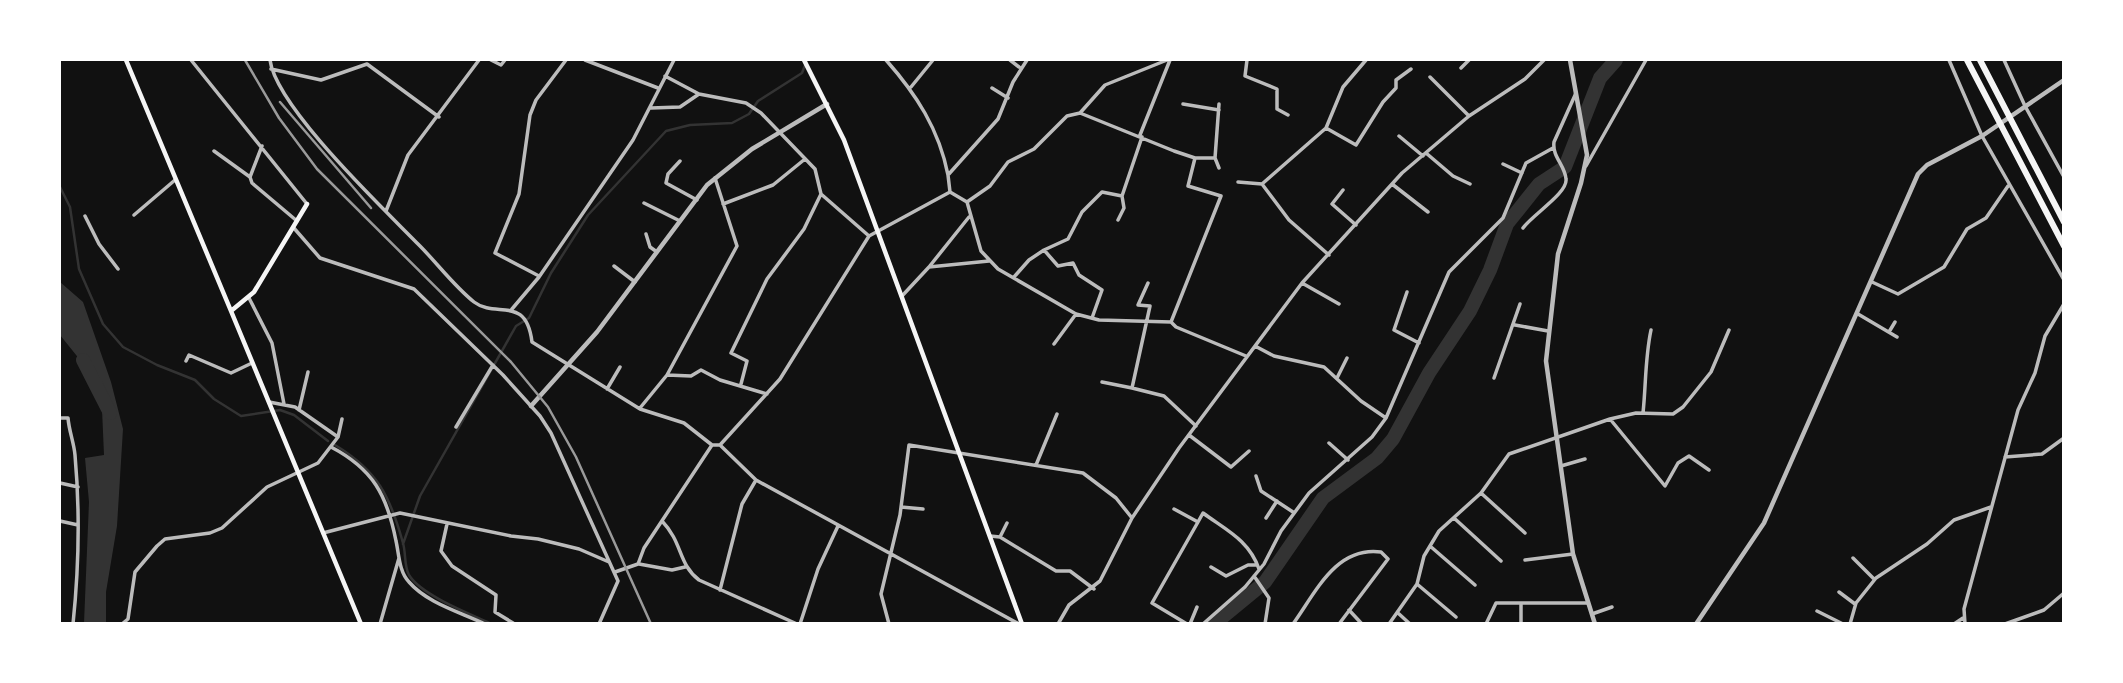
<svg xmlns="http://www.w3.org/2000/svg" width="2123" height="683" viewBox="0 0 2123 683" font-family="'Fira Sans Condensed',sans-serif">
	<rect width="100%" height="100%" fill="#111"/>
	<!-- water -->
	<path fill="#333" d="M60 282 83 302 111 382 123 429 117 526 106 592V623H84L89 502 85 458 104 455 101 386 60 335Z"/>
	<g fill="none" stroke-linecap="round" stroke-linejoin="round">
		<!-- stream -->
		<path stroke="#333" stroke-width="2.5" d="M60 187 70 207 79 269 103 324 123 347 157 365 195 380 214 399 241 416 280 410 294 415 328 441
			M335 445C378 471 390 496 403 543 406 553 404 566 409 575 421 595 470 614 492 624
			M403 544 420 496 516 326 529 318 551 273 588 215 666 131 690 125 732 123 749 114 758 101 802 73 807 60"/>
		<!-- river -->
		<path stroke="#333" stroke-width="14" d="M83 360 110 413
			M1214 624 1265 582 1323 498 1377 458 1393 439 1429 373 1470 311 1490 270 1507 224 1539 184 1565 167 1600 78 1616 60"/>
		<!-- minor -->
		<path stroke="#bcbcbc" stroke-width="3.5" d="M191 60 307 204
			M270 60C276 107 383 208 419 245 437 263 454 286 474 302 496 319 526 294 532 342L640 409 684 423 712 445
			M491 60 501 65 505 60
			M585 60 658 88
			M886 60C916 94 939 129 948 175
			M1010 60 1019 67
			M1247 60 1245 76 1277 89V109L1288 115
			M1949 60 1982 136 2064 280
			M2004 60 2025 106 2064 177
			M1461 68 1469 60
			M271 69 321 80 367 64 439 117
			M665 76 699 94
			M1430 77 1469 116
			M911 87 933 60
			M992 88 1008 98
			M1183 104 1219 110
			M651 108 680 107 699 94 746 103 761 113 815 169 821 194 869 236
			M1080 113 1174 151 1195 158H1215L1219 168
			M1326 128 1356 145 1383 102 1396 88V80L1411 69
			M1140 135 1170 60
			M1399 136 1423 156
			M262 146 250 177 252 183 297 221
			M214 151 250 177
			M1426 153 1453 176 1470 184
			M1215 158 1219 104
			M680 161 668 174 666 183 697 200
			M1503 164 1522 173
			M1586 166 1646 60
			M1238 182 1262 184 1289 220 1329 255
			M1262 184 1326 128 1343 87 1366 60
			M1392 184 1428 212
			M1343 190 1332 204 1356 225
			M950 192 967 202 981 251 998 269 1076 314 1099 320 1171 322 1176 327 1246 356
			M950 192 948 175 998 119 1013 82 1027 60
			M967 202 990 186 1008 162 1034 149 1067 116 1080 113 1105 85 1167 60
			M644 203 680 221
			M723 204 773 185 805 159
			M386 211 408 155 479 60
			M134 215 175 180
			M85 216 99 244 118 269
			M1118 220 1124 208 1122 196 1142 137
			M293 227 320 258 414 289 503 375 540 416 551 433 618 581 599 624
			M1523 228C1532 215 1568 193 1566 179 1565 165 1552 157 1554 142L1576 93
			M646 234 650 247 657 252
			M1044 250 1058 266 1073 263 1079 275 1102 290 1092 318
			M614 266 635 282
			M929 267 969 217
			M539 276 495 253 519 194 530 115 536 100 566 60
			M1014 277 1029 260 1044 250 1068 239 1082 212 1102 192 1122 196
			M1872 282 1898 294 1944 267 1967 229 1986 218 2008 186
			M1302 283 1339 304
			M1407 292 1394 330 1419 343
			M902 296 929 267 989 261
			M249 298 272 343 284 404
			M512 309 539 277 633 140 674 60
			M1858 314 1897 337
			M1171 322 1221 196 1188 186 1195 158
			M1515 325 1548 331
			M1889 332 1895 322
			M1054 344 1076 314
			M1255 346 1274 356 1324 367 1361 401 1386 418
			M186 361 189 355 231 373 252 363
			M667 375 691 376 701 370 720 380 767 394
			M1337 378 1347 358
			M1494 378 1520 304
			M1102 382 1132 388 1150 306 1138 305 1148 283
			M741 384 747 361 731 353 767 279 804 229 821 194
			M1132 388 1164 396 1196 426
			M607 389 620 367
			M269 402 295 407 338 437
			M640 408 667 375 737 246 715 178
			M299 410 308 372
			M1643 413C1646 385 1645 358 1651 330
			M60 418H68C69 431 74 443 75 455 80 511 79 567 73 624
			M1610 419 1636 413 1673 414 1683 407 1711 372 1729 330
			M456 427 493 365
			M1189 435 1231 467 1249 451
			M1329 443 1348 460
			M720 445 756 480 1019 624
			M331 447C373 469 387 495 396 541 399 554 399 572 409 582 427 603 460 612 485 624
			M2005 457 2042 454 2064 438
			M1036 465 1057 414
			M1561 466 1585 459
			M1256 476 1261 491 1293 512
			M60 483 78 487
			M1481 493 1525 533
			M901 507 923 509
			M1174 509 1198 522 1203 513C1226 530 1249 540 1259 569
			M1266 518 1277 501
			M1454 518 1501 561
			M60 521 78 525
			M662 521C683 543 678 564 699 580L797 624
			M447 524 441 551 452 566 496 595 495 612 513 623
			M323 533 400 513 511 536 538 539 579 549 609 562
			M990 536 1000 537 1056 571H1070L1094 589
			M1000 537 1007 523
			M1430 546 1475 585
			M1853 558 1874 579
			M1525 560 1573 554
			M639 564 672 570 685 567
			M1211 567 1226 576 1248 565H1257
			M615 572 638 564 644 548 712 445H720L780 379 869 236 950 192
			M1254 576 1269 598 1265 624
			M1417 584 1456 617
			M720 590 742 504 756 480
			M1839 592 1855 604
			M1349 610 1362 624
			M1817 611 1843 624
			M1398 613 1410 624
			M1592 614 1612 607
			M122 624 128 619 135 572 157 546 165 539 210 533 222 528 267 487 318 463 338 437 342 419
			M380 624 399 558
			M800 624 818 569 838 526
			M889 624 881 594 900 515 909 445 1083 473 1116 498 1132 518
			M1058 624 1069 605 1100 581 1132 518 1179 448 1302 283 1402 173 1469 116 1525 79 1544 60
			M1187 624 1152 603 1198 522
			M1190 624 1197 607
			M1203 624 1245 587 1264 564 1281 531 1309 493 1372 437 1386 418 1449 272 1503 218 1526 163 1553 148
			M1293 624C1316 592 1336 546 1381 552L1388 559 1339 624
			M1389 624 1417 584 1424 556 1439 531 1481 493 1509 454 1610 419 1665 486 1678 463 1689 456 1709 470
			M1486 624 1496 603H1588
			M1521 624V605
			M1850 624 1856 603 1876 578 1927 544 1954 520 1991 507
			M1954 624 1963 618
			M1965 624 1964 609 2018 410 2035 373 2045 336 2064 304
			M2005 624 2044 610 2064 593"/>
		<!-- tertiary -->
		<path stroke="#bcbcbc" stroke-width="4.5" d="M1570 60 1587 155 1581 183 1558 254 1546 361 1573 554 1595 624
			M531 406 597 332 707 185 752 149 827 104
			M1696 624 1764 523 1918 174 1927 165 1982 136 2064 80"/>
		<!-- secondary -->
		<path stroke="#f5f5f5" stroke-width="4.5" d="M126 60 231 311 254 292 307 204
			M804 60 844 140 1022 624
			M231 311 361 624"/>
		<!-- motorway -->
		<path stroke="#f5f5f5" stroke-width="6" d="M1967 60 2064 246
			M1980 60 2064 222"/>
		<!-- rail -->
		<path stroke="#9a9a9a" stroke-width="2.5" d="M245 60 279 118 317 169 511 362 548 407 576 457 651 624
			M280 102 371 208"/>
	</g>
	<!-- border -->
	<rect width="2123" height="683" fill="none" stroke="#ffffff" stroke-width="122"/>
</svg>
